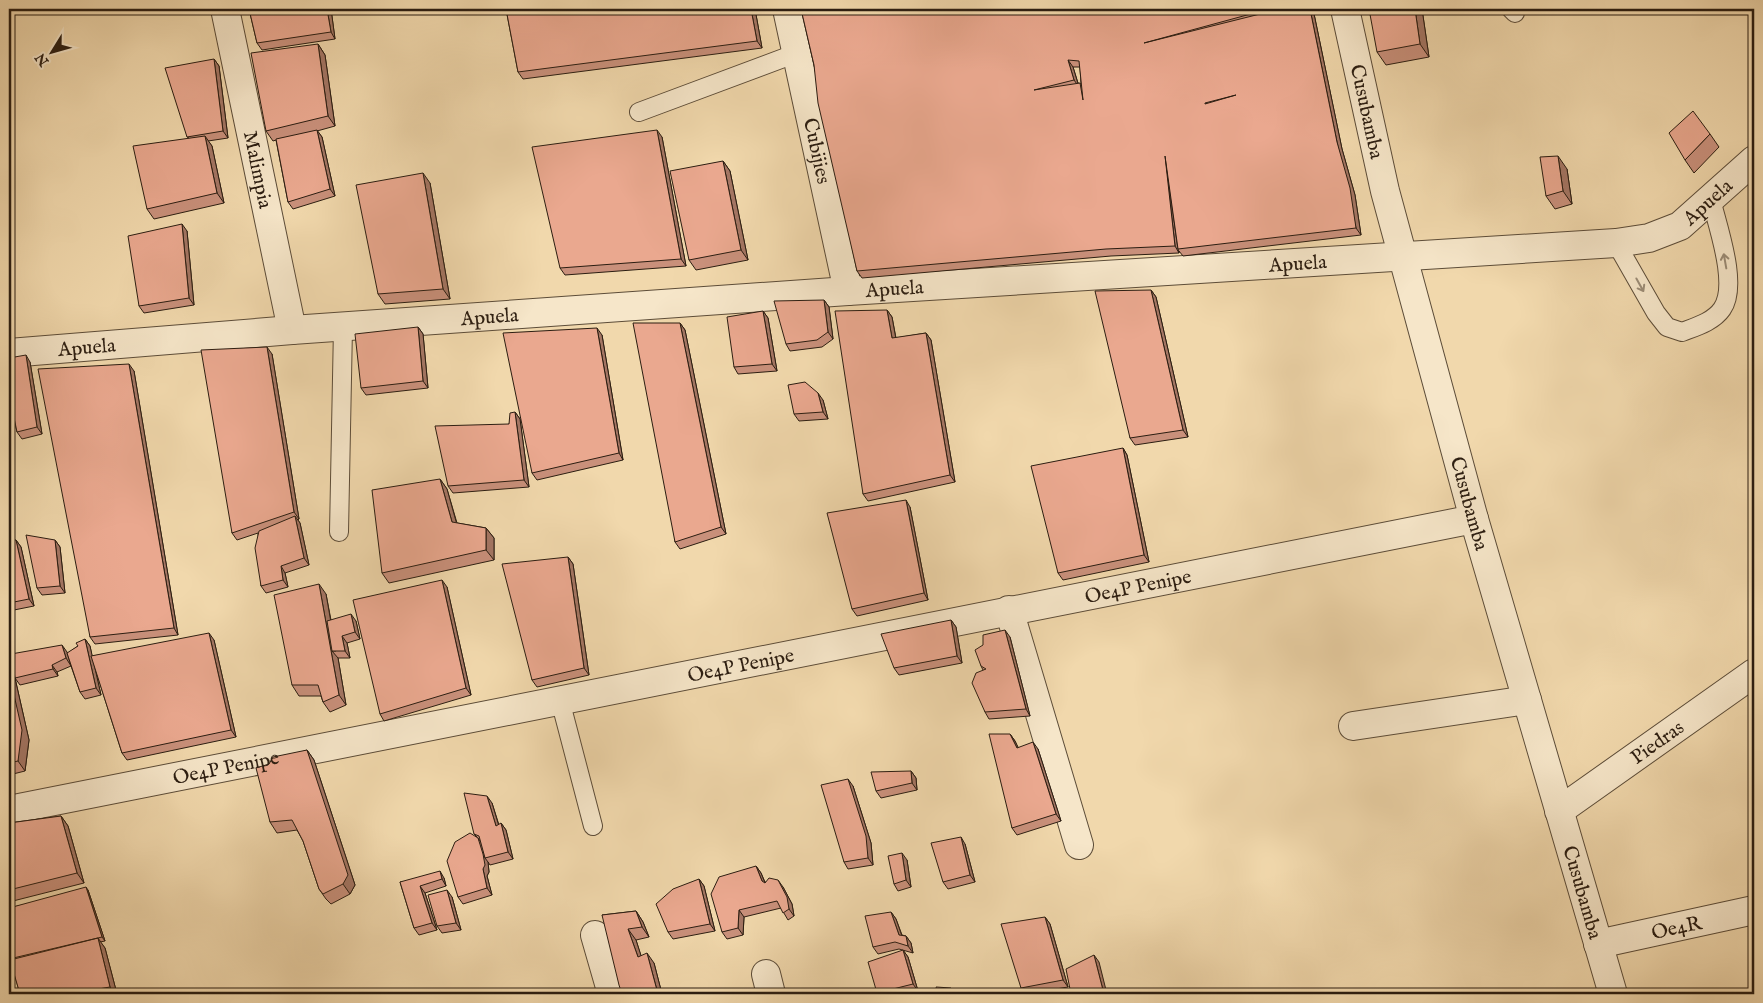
<svg xmlns="http://www.w3.org/2000/svg" width="1763" height="1003" viewBox="0 0 1763 1003" font-family="'IM FELL English',serif">
	<rect width="100%" height="100%" fill="#f1d8ac"/>
	<filter id="stains"><feTurbulence type="fractalNoise" baseFrequency=".004" numOctaves="4"/><feColorMatrix values="0 0 0 0 .2 0 0 0 0 .09 0 0 0 0 .02 0 0 0 .5 -.17"/></filter>
	<radialGradient id="worn" r=".72"><stop offset=".6" stop-color="#630" stop-opacity="0"/><stop offset="1" stop-color="#630" stop-opacity=".3"/></radialGradient>
	<g fill="none" stroke-linecap="round" stroke-linejoin="round">
		<!-- service casing -->
		<g stroke="#5c4c38" stroke-width="20">
			<path id="service" d="M1511 9 1515 13
				M639 112 797 53
				M1616 243 1656 313 1667 327 1682 332C1695 327 1713 322 1722 309 1739 285 1717 225 1711 199
				M339 532 343 327
				M560 700 593 826"/>
		</g>
		<!-- minor casing -->
		<g stroke="#5c4c38" stroke-width="30">
			<g id="minor">
				<path id="s1" d="M225 9 292 330"/>
				<path id="s2" d="M787 9 848 291"/>
				<path id="s3" d="M9 353 292 330 848 291 1616 243 1649 238 1680 226 1754 160"/>
				<path d="M1009 610 1079 845"/>
				<path d="M1353 726 1527 700"/>
				<path id="s4" d="M9 810 1474 519"/>
				<path id="s5" d="M1559 811 1754 673"/>
				<path d="M595 935 612 994"/>
				<path id="s6" d="M1598 944 1754 910"/>
				<path d="M766 974 771 994"/>
			</g>
		</g>
		<!-- tertiary casing -->
		<g stroke="#5c4c38" stroke-width="30">
			<g id="tertiary">
				<path id="s7" d="M1345 9 1385 191 1474 519 1613 994"/>
			</g>
		</g>
		<!-- service -->
		<use href="#service" stroke="#f6e6c9" stroke-width="18"/>
		<!-- minor -->
		<use href="#minor" stroke="#f6e6c9" stroke-width="28"/>
		<!-- tertiary -->
		<use href="#tertiary" stroke="#f6e6c9" stroke-width="28"/>
	</g>
	<!-- wall -->
	<path fill="#c9907b" stroke="#2b1d11" fill-rule="evenodd" d="M161 9H176L162 11Z
		M249 9H331L335 39 262 50 257 43Z
		M506 9H755L762 48 523 79 518 72Z
		M801 9H1313L1342 149 1355 195 1361 235 1183 256 1179 251V253L1111 256 862 278 857 271 814 65ZM1073 67H1080L1081 84 1078 83Z
		M1422 9 1429 57 1386 65 1377 52Z
		M318 44 325 55 335 126 317 131 322 137 335 196 293 209 288 202 276 140 273 141 266 131Z
		M214 59 219 66 228 138 208 141 212 146 224 203 154 219 147 209 189 138 187 137Z
		M1710 134 1719 147 1694 173 1685 160Z
		M662 137 686 266 565 275 560 268Z
		M723 161 730 171 748 260 696 270 689 260Z
		M1567 169 1572 204 1555 209 1546 196Z
		M430 183 450 299 385 304 378 294Z
		M187 231 194 305 144 313 139 306Z
		M1151 290 1156 297 1188 437 1135 445 1130 438Z
		M824 300 829 307 833 339 822 347 790 351 786 344Z
		M887 310 892 317 896 338 926 333 931 340 955 482 868 501 863 494Z
		M763 311 768 318 777 371 738 374 734 367Z
		M680 323 685 330 726 534 680 549 675 542Z
		M418 327 423 334 428 388 366 395 361 388Z
		M602 335 623 460 537 480 532 473Z
		M272 354 299 519 298 520 300 523 309 565 285 573 288 587 266 593 261 586 258 533 237 540 232 533Z
		M9 358 30 362 42 434 22 439 17 432 13 415 10 416 9 415Z
		M134 371 178 635 95 644 90 637Z
		M823 400 828 419 799 421 794 414Z
		M515 412 520 419 529 487 453 493 448 486 509 424Z
		M1123 448 1127 455 1149 562 1063 580 1058 573Z
		M440 479 447 489 457 523 486 528 494 538V560L389 583 382 573Z
		M910 507 928 600 857 616 852 609Z
		M16 540 21 547 34 606 9 611V541Z
		M55 540 60 547 65 593 42 595 37 588Z
		M568 557 573 564 589 675 537 687 532 680Z
		M447 587 471 695 384 721 380 714Z
		M326 594 331 620 356 621 360 639 347 643 350 658H338L346 705 330 712 323 702 321 696H299L292 685Z
		M951 620 956 627 962 663 899 675 894 668Z
		M1010 637 1030 716 989 719 985 712 983 670 981 666 983 645Z
		M85 639 90 646 92 656 214 640 236 737 127 760 122 753 94 665 101 695 85 699 80 692 71 666 57 672 58 676 20 685 15 678 29 740 25 771 9 775V661L12 665 15 677 67 652 68 653 78 646Z
		M1010 734 1015 741 1018 748 1038 749 1061 821 1017 835 1012 828Z
		M307 750 314 760 355 885 350 894 331 904 326 899 319 889 303 841 297 830 277 833 270 822 269 764Z
		M911 771 916 778 917 790 881 798 876 791Z
		M853 786 871 843 873 865 848 869 844 862Z
		M492 803 499 825 501 823 506 830 513 859 490 865 488 862 489 872 487 876 492 895 463 904 458 897 477 837 474 834Z
		M61 816 68 826 84 883 9 902V823Z
		M965 844 975 882 948 889 943 882Z
		M907 860 911 887 898 891 894 884Z
		M756 866 761 873 765 882 783 887 792 904 794 916 788 920 781 908 744 917 743 935 727 939 722 932Z
		M444 878 446 886 425 893 437 930 419 935 414 928 400 882Z
		M699 879 704 886 715 931 673 939 668 932Z
		M88 890 105 941 100 942 105 948 117 994H20L11 962 9 963V908Z
		M452 897 461 930 442 933 437 926Z
		M636 911 643 922 649 937 636 940 641 956 654 963 662 994 602 915Z
		M891 912 896 919 902 935 906 936 911 943 913 953 899 949 878 954 873 947Z
		M1045 917 1050 924 1068 987 1026 994 1021 988Z
		M903 950 908 957 918 991 903 994H878L877 993Z"/>
	<!-- shaded-wall -->
	<path fill="#a47664" stroke="#2b1d11" d="M327 9H331L335 39 331 32Z
		M751 9H755L762 48 757 41Z
		M1310 9H1313L1342 149 1355 195 1361 235 1356 228 1337 142Z
		M1415 9H1422L1429 57 1420 44Z
		M318 44 325 55 335 126 328 116Z
		M214 59 219 66 228 138 223 131Z
		M1068 60 1073 67 1079 87 1074 80Z
		M317 130 322 137 335 196 330 189Z
		M657 130 662 137 686 266 681 259Z
		M205 136 212 146 224 203 217 193Z
		M1165 156 1178 249 1179 253 1175 246Z
		M1558 156 1567 169 1572 204 1563 191Z
		M723 161 730 171 748 260 741 250Z
		M423 173 430 183 450 299 443 289Z
		M182 224 187 231 194 305 189 298Z
		M1151 290 1156 297 1188 437 1183 430Z
		M824 300 829 307 833 339 828 332Z
		M887 310 892 317 897 345 892 338Z
		M763 311 768 318 777 371 772 364Z
		M680 323 685 330 726 534 721 527Z
		M418 327 423 334 428 388 423 381Z
		M597 328 602 335 623 460 619 453Z
		M926 333 931 340 955 482 950 475Z
		M267 347 272 354 299 519 294 512Z
		M26 355 30 362 42 434 37 427Z
		M129 364 134 371 178 635 174 628Z
		M818 393 823 400 828 419 823 412Z
		M515 412 520 419 529 487 524 480Z
		M1123 448 1127 455 1149 562 1144 555Z
		M440 479 447 489 459 532 452 522Z
		M906 500 910 507 928 600 924 593Z
		M295 516 300 523 309 565 304 558Z
		M486 528 494 538V560L486 550Z
		M16 540 21 547 34 606 29 599Z
		M55 540 60 547 65 593 60 586Z
		M568 557 573 564 589 675 584 668Z
		M281 566 285 573 288 587 283 580Z
		M442 580 447 587 471 695 466 688Z
		M319 584 326 594 336 651H332L338 658 346 705 339 695Z
		M351 614 356 621 360 639 355 632Z
		M951 620 956 627 962 663 957 656Z
		M1005 630 1010 637 1030 716 1026 709Z
		M209 633 214 640 236 737 231 730Z
		M342 636 347 643 350 658 345 651Z
		M85 639 90 646 101 695 96 688Z
		M62 645 67 652 71 666 66 658Z
		M9 661 12 665 29 740 25 771 18 761 9 673Z
		M52 665 57 672 58 676 53 669Z
		M1010 734 1015 741 1022 755 1017 748Z
		M1033 742 1038 749 1061 821 1056 814Z
		M307 750 314 760 355 885 350 894 343 884Z
		M911 771 916 778 917 790 912 783Z
		M848 779 853 786 871 843 873 865 868 858Z
		M487 796 492 803 501 833 496 826Z
		M61 816 68 826 84 883 77 873Z
		M501 823 506 830 513 859 508 852Z
		M961 837 965 844 975 882 970 875Z
		M478 838 483 845 485 858 488 862 489 872 487 876 492 895 487 888 483 869Z
		M902 853 907 860 911 887 906 880Z
		M756 866 761 873 767 888 762 881Z
		M440 871 444 878 446 886 442 879Z
		M699 879 704 886 715 931 710 924Z
		M778 880 783 887 792 904 794 916 789 909Z
		M420 886 425 893 437 930 432 923Z
		M86 887 88 890 105 941 102 937Z
		M447 890 452 897 461 930 456 923Z
		M739 910 744 917 743 935 738 928Z
		M636 911 643 922 649 937 642 927Z
		M891 912 896 919 904 942 899 935Z
		M1045 917 1050 924 1068 987 1063 980Z
		M628 929 636 940 645 968 638 957Z
		M906 936 911 943 913 953 908 946Z
		M98 938 105 948 117 994H115L110 987Z
		M903 950 908 957 918 991 913 984Z
		M647 953 654 963 662 994H658Z
		M1094 955 1099 962 1107 994H1104Z"/>
	<!-- building -->
	<path fill="#eaa88f" stroke="#2b1d11" fill-rule="evenodd" d="M249 9H327L331 32 257 43Z
		M506 9H751L757 41 518 72Z
		M801 9H1269L1144 43 1280 9H1310L1337 142 1350 188 1356 228 1178 249 1165 156 1175 246 1106 249 857 271 818 103 814 65ZM1068 60 1079 61 1083 100 1080 83 1034 90 1074 80ZM1236 95 1205 104V103Z
		M1369 9H1415L1420 44 1377 52Z
		M318 44 328 116 266 131 251 53Z
		M214 59 223 131 187 137 165 68Z
		M1693 111 1710 134 1685 160 1669 133Z
		M317 130 330 189 288 202 276 139Z
		M657 130 681 259 560 268 532 147Z
		M205 136 217 193 147 209 133 146Z
		M1558 156 1563 191 1546 196 1540 157Z
		M723 161 741 250 689 260 670 171Z
		M423 173 443 289 378 294 356 185Z
		M182 224 189 298 139 306 128 236Z
		M1151 290 1183 430 1130 438 1095 291Z
		M824 300 828 332 817 340 786 344 774 301Z
		M887 310 892 338 926 333 950 475 863 494 835 311Z
		M763 311 772 364 734 367 727 317Z
		M633 323H680L721 527 675 542Z
		M418 327 423 381 361 388 355 334Z
		M597 328 619 453 532 473 503 333Z
		M267 347 294 512 232 533 201 350Z
		M26 355 37 427 17 432 12 408H9V358Z
		M129 364 174 628 90 637 38 369Z
		M805 382 818 393 823 412 794 414 788 385Z
		M515 412 524 480 448 486 435 426 509 424 510 413Z
		M1123 448 1144 555 1058 573 1031 466Z
		M440 479 452 522 486 528V550L382 573 372 490Z
		M906 500 924 593 852 609 827 513Z
		M295 516 304 558 281 566 283 580 261 586 255 548 259 531Z
		M26 535 55 540 60 586 37 588Z
		M16 540 29 599 9 603V541Z
		M568 557 584 668 532 680 502 564Z
		M442 580 466 688 380 714 353 600Z
		M319 584 339 695 323 702 318 685H292L274 595Z
		M351 614 355 632 342 636 345 651H332L327 621Z
		M951 620 957 656 894 668 881 634Z
		M1005 630 1026 709 985 712 972 683 976 673 986 669 981 666 975 650 983 645V635Z
		M209 633 231 730 122 753 91 656Z
		M85 639 96 688 80 692 67 653 78 646 76 643Z
		M62 645 66 658 52 665 53 669 15 678 11 654Z
		M9 673 22 730 18 761 9 763Z
		M989 734H1010L1017 748 1033 742 1056 814 1012 828Z
		M307 750 348 875 343 884 323 894 319 889 303 841 292 820 270 822 256 768 269 764 273 757Z
		M911 771 912 783 876 791 871 772Z
		M848 779 866 836 868 858 844 862 821 785Z
		M464 793 487 796 496 826 501 823 508 852 485 858 479 836 474 834Z
		M61 816 77 873 9 890V823Z
		M470 833 478 838 483 854 485 865 483 869 487 888 458 897 447 861 455 842Z
		M961 837 970 875 943 882 931 843Z
		M902 853 906 880 894 884 888 856Z
		M756 866 762 881 765 883 769 878 778 880 787 897 789 909 783 913 777 901 739 910 738 928 722 932 711 894 719 877Z
		M440 871 442 879 420 886 432 923 414 928 400 882Z
		M699 879 710 924 668 932 656 904 673 889Z
		M86 887 102 937 9 959V908Z
		M447 890 456 923 437 926 428 895Z
		M636 911 642 927 628 929 638 957 647 953 658 994H622L619 985 602 915Z
		M891 912 899 935 906 936 908 946 895 942 873 947 865 916Z
		M1045 917 1063 980 1021 988 1001 924Z
		M98 938 110 987 69 994H20L10 960Z
		M903 950 913 984 877 993 868 962Z
		M1094 955 1104 994H1068L1070 989 1066 969Z
		M936 987 951 988 953 994H938Z"/>
	<!-- one-way arrows -->
	<defs><path id="oneway-shaft" d="M-6 0H5M1.5-3L5.5 0L1.5 3" fill="none" stroke-width="1.6" stroke-linecap="round" stroke-linejoin="round" transform="scale(1.25)"/></defs>
	<g stroke="#9b8c76">
		<use href="#oneway-shaft" transform="translate(1725 261) rotate(-100)"/>
		<use href="#oneway-shaft" transform="translate(1640 285) rotate(61)"/>
	</g>
	<g text-anchor="middle" stroke-width="5" stroke-linejoin="round" paint-order="stroke">
		<!-- street labels -->
		<g font-size="20" fill="#2b1d11" stroke="#f6e6c9">
			<text dy="7" stroke="none"><textPath href="#s7" startOffset="105">Cusubamba</textPath></text>
			<text dy="7" stroke="none"><textPath href="#s2" startOffset="145">Cubijies</textPath></text>
			<text dy="7" stroke="none"><textPath href="#s1" startOffset="164">Malimpia</textPath></text>
			<text dy="7" stroke="none"><textPath href="#s3" startOffset="1714">Apuela</textPath></text>
			<text dy="7" stroke="none"><textPath href="#s3" startOffset="1292">Apuela</textPath></text>
			<text dy="7" stroke="none"><textPath href="#s3" startOffset="888">Apuela</textPath></text>
			<text dy="7" stroke="none"><textPath href="#s3" startOffset="482">Apuela</textPath></text>
			<text dy="7" stroke="none"><textPath href="#s3" startOffset="78">Apuela</textPath></text>
			<text dy="7" stroke="none"><textPath href="#s7" startOffset="510">Cusubamba</textPath></text>
			<text dy="7" stroke="none"><textPath href="#s4" startOffset="1151">Oe4P Penipe</textPath></text>
			<text dy="7" stroke="none"><textPath href="#s4" startOffset="746">Oe4P Penipe</textPath></text>
			<text dy="7" stroke="none"><textPath href="#s5" startOffset="120">Piedras</textPath></text>
			<text dy="7" stroke="none"><textPath href="#s4" startOffset="221">Oe4P Penipe</textPath></text>
			<text dy="7" stroke="none"><textPath href="#s7" startOffset="915">Cusubamba</textPath></text>
			<text dy="7" stroke="none"><textPath href="#s6" startOffset="80">Oe4R</textPath></text>
		</g>
	</g>
	<!-- margin -->
	<rect width="1763" height="1003" fill="none" stroke="#f1d8ac" stroke-width="30"/>
	<rect x="10" y="10" width="1743" height="983" fill="none" stroke="#2b1d11" stroke-width="2.5"/>
	<rect x="15" y="15" width="1733" height="973" fill="none" stroke="#2b1d11"/>
	<!-- north arrow -->
	<g transform="translate(52 52) rotate(233)" stroke="#f6e6c9" stroke-width="4" paint-order="stroke">
	<path d="M0-4L9 19L0 12L-9 19Z" fill="#2b1d11"/>
	<text y="-8" font-size="14" font-weight="bold" text-anchor="middle" fill="#2b1d11">N</text>
	</g>
	<rect width="100%" height="100%" filter="url(#stains)"/>
	<rect width="100%" height="100%" fill="url(#worn)"/>
</svg>
